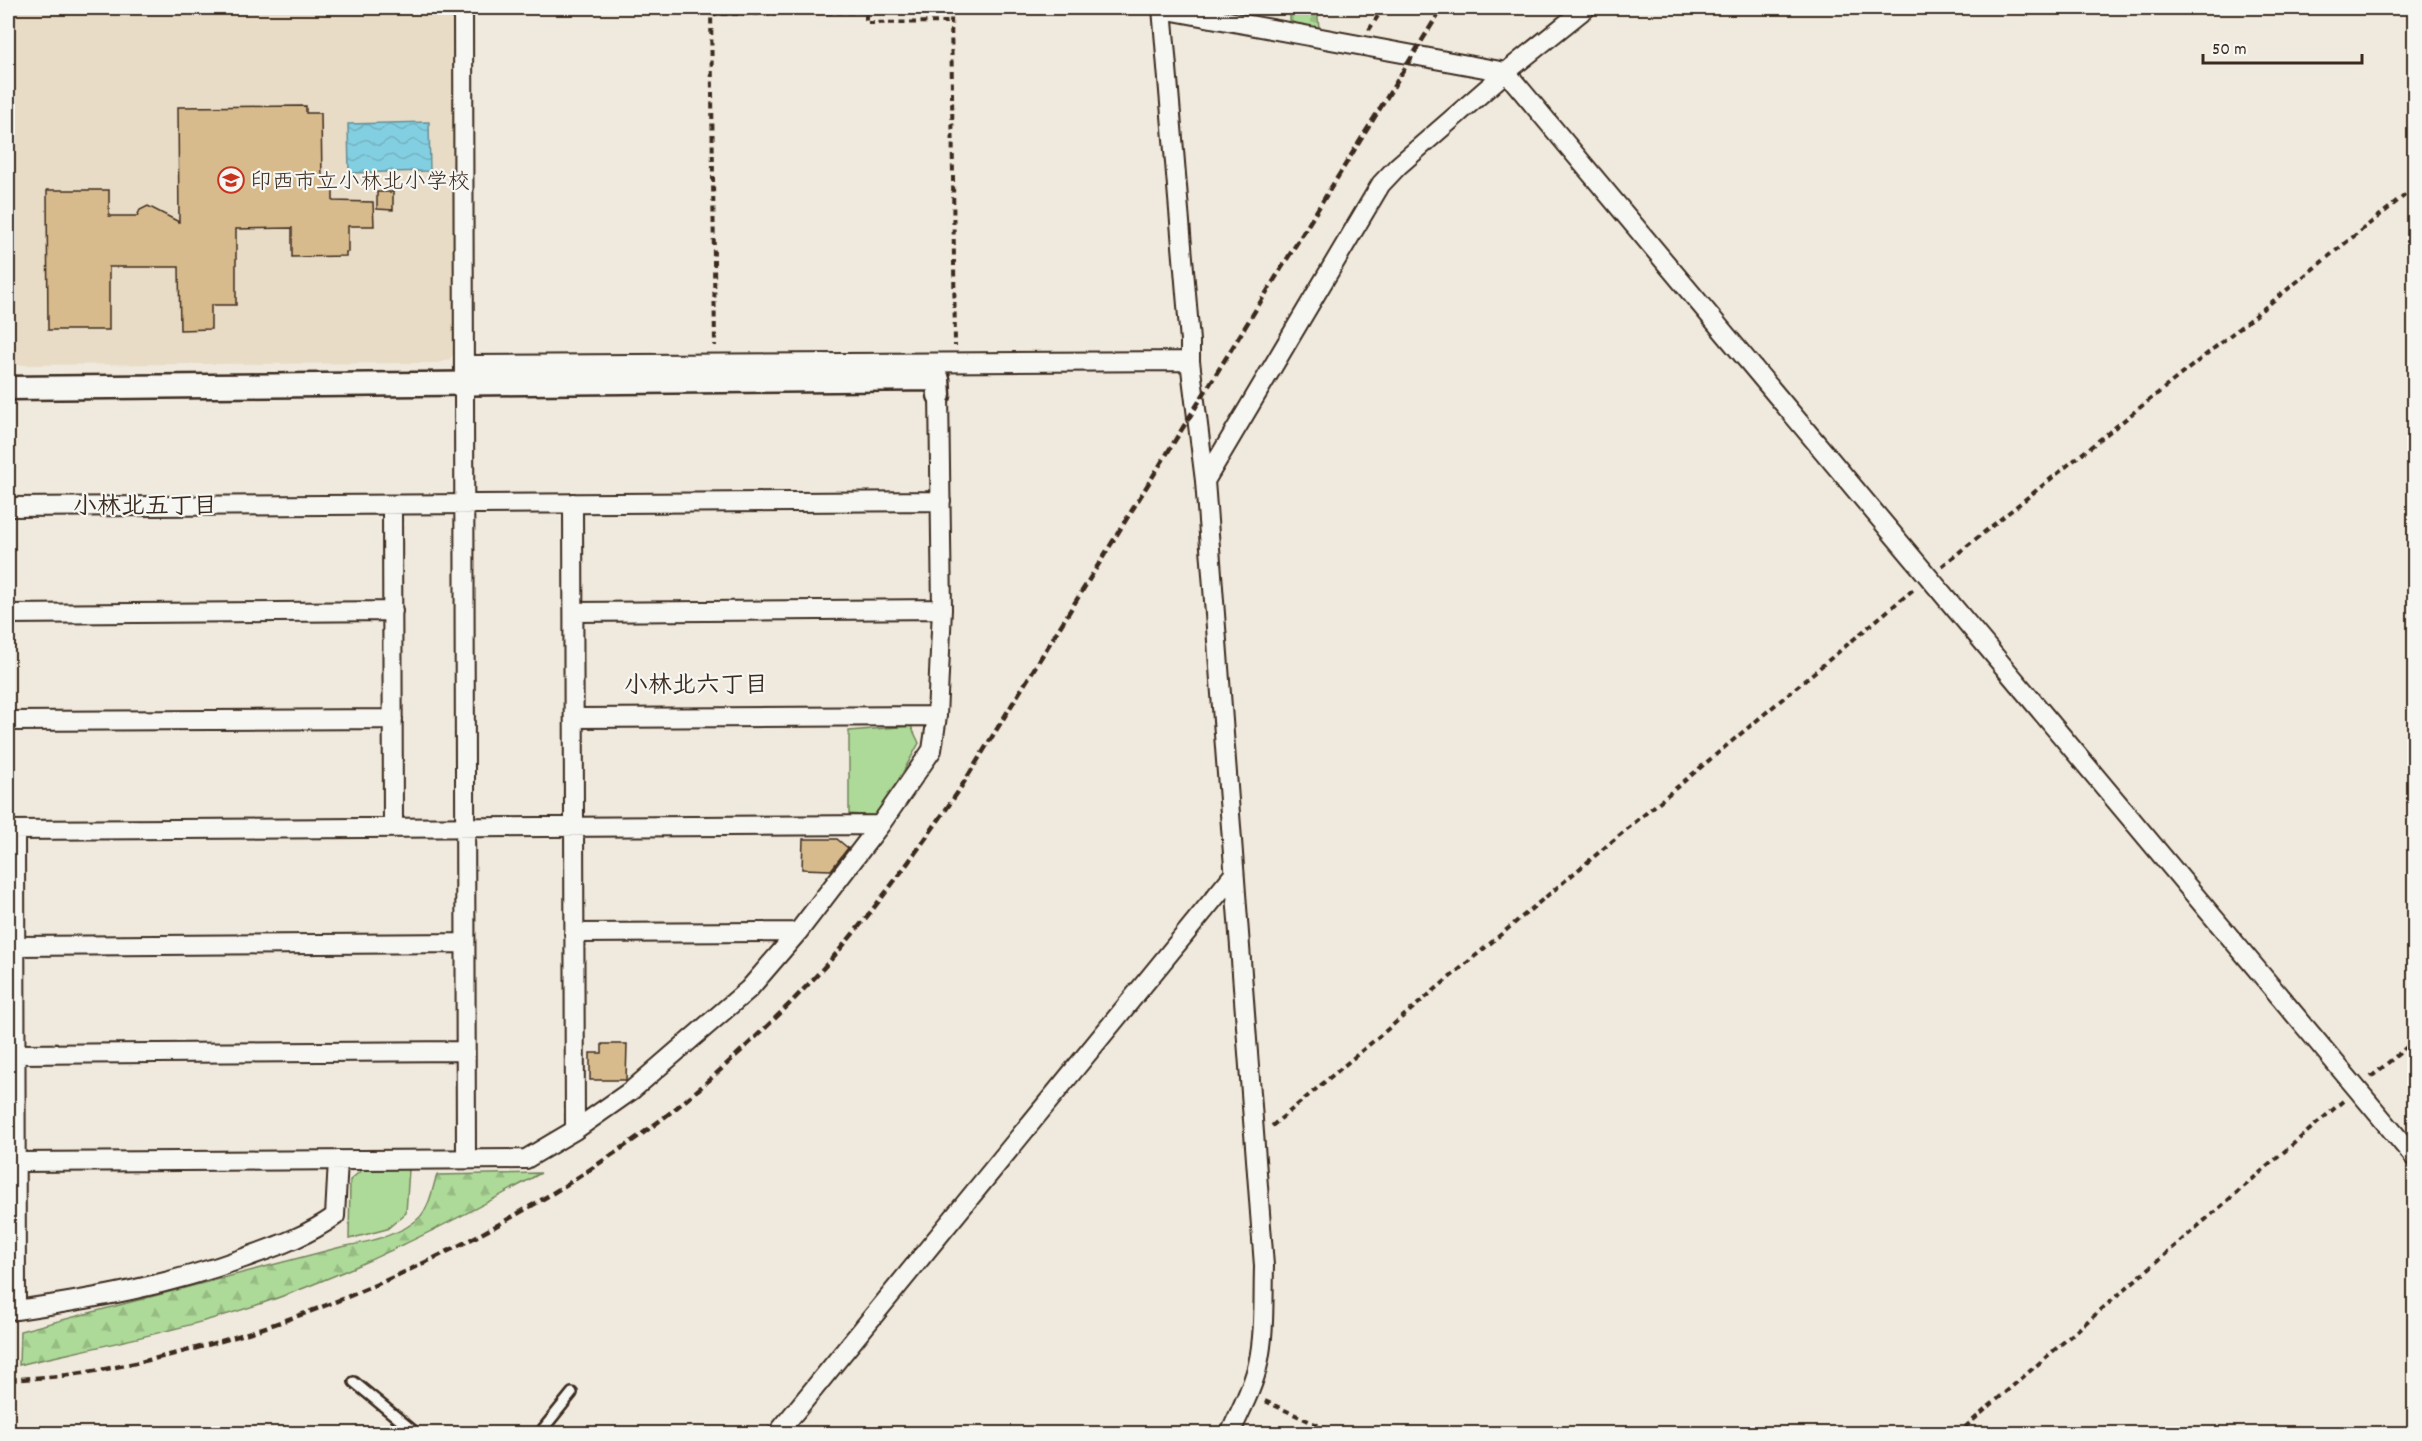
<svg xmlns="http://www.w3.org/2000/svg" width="2422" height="1441" viewBox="0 0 2422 1441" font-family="Dekko,'Klee One',sans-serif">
	<defs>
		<pattern id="forest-firs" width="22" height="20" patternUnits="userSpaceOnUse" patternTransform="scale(1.5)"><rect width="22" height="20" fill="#adda98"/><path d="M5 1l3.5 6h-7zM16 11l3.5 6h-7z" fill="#96bb83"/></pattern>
		<pattern id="cemetery-stones" width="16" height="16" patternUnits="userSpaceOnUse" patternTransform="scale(1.5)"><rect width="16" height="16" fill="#adda98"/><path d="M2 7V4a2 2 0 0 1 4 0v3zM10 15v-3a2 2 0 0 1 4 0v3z" fill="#96bb83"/></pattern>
		<pattern id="water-waves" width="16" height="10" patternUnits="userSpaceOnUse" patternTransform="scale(1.5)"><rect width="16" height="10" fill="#83cfe2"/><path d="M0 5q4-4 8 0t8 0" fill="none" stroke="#72b2c1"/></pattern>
	</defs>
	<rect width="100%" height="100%" fill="#f0eade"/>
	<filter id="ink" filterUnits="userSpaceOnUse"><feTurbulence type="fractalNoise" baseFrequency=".0167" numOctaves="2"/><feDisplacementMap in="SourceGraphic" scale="12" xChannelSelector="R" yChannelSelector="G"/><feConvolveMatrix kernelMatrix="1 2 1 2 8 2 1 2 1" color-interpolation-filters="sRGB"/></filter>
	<g filter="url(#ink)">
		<!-- built -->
		<path fill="#e9dcc6" d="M8 8H453L455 352 449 360 438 363 8 365Z"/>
		<!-- green -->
		<path fill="#adda98" stroke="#74825b" stroke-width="1.5" d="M911 726 919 743 887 801 875 816 849 814V731Z
			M363 1169H409L406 1213 387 1229 349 1239 350 1180Z"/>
		<!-- forest -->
		<path fill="url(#forest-firs)" stroke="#74825b" stroke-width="1.5" d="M541 1173C464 1216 386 1256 304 1288 213 1324 114 1343 19 1365L20 1331 341 1247C365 1243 412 1234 425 1210 431 1200 433 1186 437 1175Z"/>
		<!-- cemetery -->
		<path fill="url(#cemetery-stones)" stroke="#74825b" stroke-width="1.5" d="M1290 8H1317L1319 28 1290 24Z"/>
		<!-- water -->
		<path fill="url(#water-waves)" stroke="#668d94" stroke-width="1.5" d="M429 122 430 171 349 173 348 124Z"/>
		<!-- building -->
		<path fill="#d8bb8d" stroke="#3b2a1e" stroke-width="1.5" d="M306 106V113H321L322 179 333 178V201L373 202 374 226H348V252H346V256L292 257V228L236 229V305H211V329L180 330 179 267H109V330H48L47 190H109V216H137L140 210 148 206 179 222 178 107Z
			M377 192H393V210L377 209Z
			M803 839H837L848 848 831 870 802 869Z
			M602 1044H627L626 1080H590V1053H602Z"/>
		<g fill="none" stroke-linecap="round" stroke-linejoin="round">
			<!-- service casing -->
			<g stroke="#3b2a1e" stroke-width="14">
				<path id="service" d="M354 1382 417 1434
					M539 1434 572 1393"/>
			</g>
			<!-- minor casing -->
			<g stroke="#3b2a1e" stroke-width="22">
				<path id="minor" d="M463 8 466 1159
					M1162 8 1190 341V361
					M1162 9 1506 72 1586 8
					M464 365 1190 361 1205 481 1381 184 1398 166 1506 72 2414 1157
					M1205 481 1264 1266C1263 1298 1265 1333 1258 1364 1253 1388 1240 1411 1230 1434
					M573 503 575 1130
					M392 505 393 828
					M8 507 941 501
					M574 612 942 609
					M8 614 393 611
					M574 718 937 716
					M8 721 393 719
					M8 830 880 825
					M15 830 16 1310C94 1299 169 1285 244 1258 277 1246 305 1237 335 1216L338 1160
					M574 933 798 932
					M15 946 465 943
					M15 1054 465 1051
					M15 1162 526 1159 575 1130 632 1090 749 989 798 932 880 825 932 750 937 716 942 609 939 395
					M777 1434 1234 874"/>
			</g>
			<!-- tertiary casing -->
			<g stroke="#3b2a1e" stroke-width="27">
				<path id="tertiary" d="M8 388 938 379 939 395"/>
			</g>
			<!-- path -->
			<path stroke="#3b2a1e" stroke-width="4" stroke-dasharray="6 4.5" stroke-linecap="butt" d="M711 8 715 346
				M951 8 955 346
				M711 14 866 12V23L951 22
				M1369 30 1383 8
				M1942 566 2414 188
				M2371 1077 2414 1041
				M1272 1126 1915 588
				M1265 1401 1337 1434
				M1957 1434 2343 1101"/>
			<!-- service -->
			<use href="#service" stroke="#f6f6f2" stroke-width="9"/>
			<!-- minor -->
			<use href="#minor" stroke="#f6f6f2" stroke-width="18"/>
			<!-- tertiary -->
			<use href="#tertiary" stroke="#f6f6f2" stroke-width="22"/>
			<!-- rail -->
			<path stroke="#3b2a1e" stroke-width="4.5" stroke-dasharray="9 4.5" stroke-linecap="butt" d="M8 1380C32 1378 58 1377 83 1373 257 1344 429 1272 577 1178 623 1148 667 1118 708 1081 757 1037 805 991 847 941 887 893 923 843 958 792L1442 8"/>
		</g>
	</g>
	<!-- icons -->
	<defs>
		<g id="school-ring" transform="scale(1.35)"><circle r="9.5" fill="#f6f6f2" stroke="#c8321e" stroke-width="1.5"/><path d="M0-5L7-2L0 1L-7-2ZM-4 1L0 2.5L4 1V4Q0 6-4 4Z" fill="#c8321e"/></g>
	</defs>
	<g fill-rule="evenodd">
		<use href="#school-ring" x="231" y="180"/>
	</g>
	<g text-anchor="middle" stroke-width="4.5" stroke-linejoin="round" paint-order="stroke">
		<!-- poi labels -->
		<g font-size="22" fill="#3b2a1e" stroke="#f6f6f2" text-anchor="start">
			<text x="250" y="188">印西市立小林北小学校</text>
		</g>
		<!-- neighbourhood labels -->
		<g font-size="24" font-weight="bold" fill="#3b2a1e" stroke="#f6f6f2">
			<text x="145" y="513">小林北五丁目</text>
			<text x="696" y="692">小林北六丁目</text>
		</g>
	</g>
	<!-- margin -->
	<rect width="2422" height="1441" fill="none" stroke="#f6f6f2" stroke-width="30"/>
	<rect x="15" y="15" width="2392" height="1411" fill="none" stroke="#3b2a1e" stroke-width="2" filter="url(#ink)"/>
	<!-- scale -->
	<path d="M2203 54v9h159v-9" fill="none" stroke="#3b2a1e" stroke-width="3"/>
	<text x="2212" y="54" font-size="18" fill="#3b2a1e" stroke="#f6f6f2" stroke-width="4.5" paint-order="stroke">50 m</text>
</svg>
